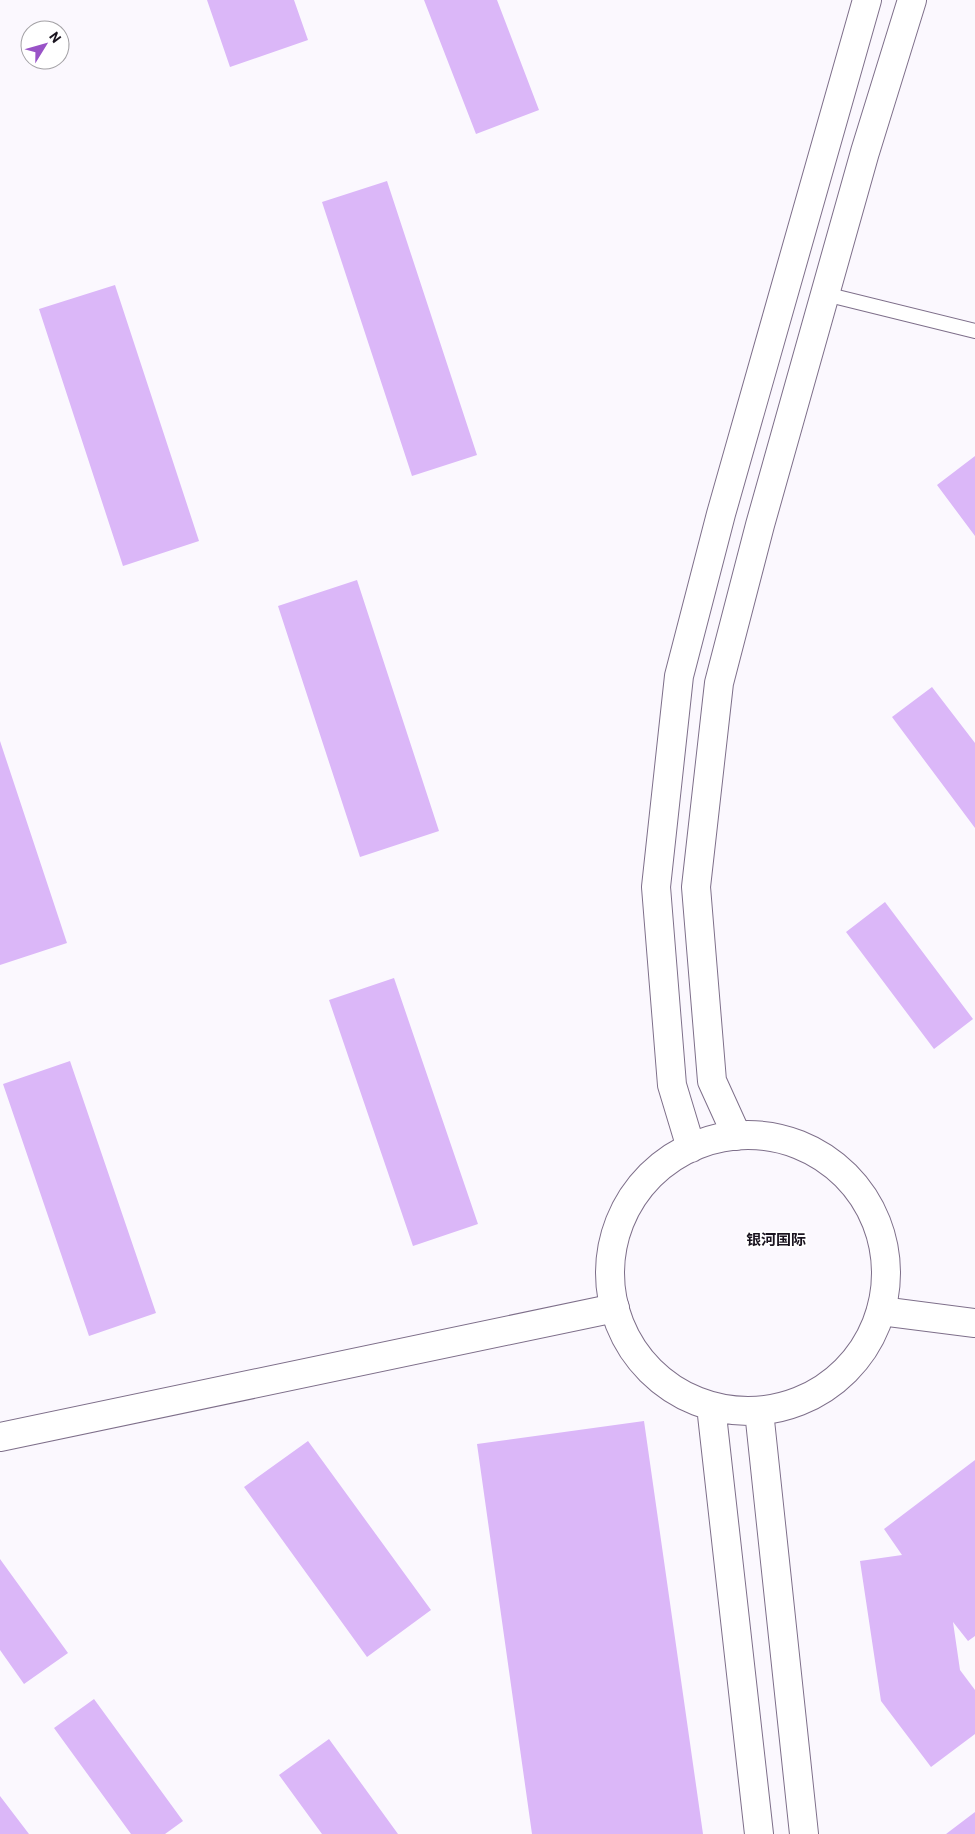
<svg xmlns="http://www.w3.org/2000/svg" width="975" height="1834" viewBox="0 0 975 1834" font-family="Barlow,'Noto Sans SC',sans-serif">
	<rect width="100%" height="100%" fill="#fbf8fe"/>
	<!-- building -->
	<path fill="#dbb7f8" d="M207 0H294L308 40 230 67Z
		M424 0H497L539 110 476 134Z
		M387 181 477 455 412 476 322 202Z
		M115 285 199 541 123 566 39 309Z
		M975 456V536L937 485Z
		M357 580 439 831 360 857 278 606Z
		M932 687 975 743V828L892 717Z
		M0 741 67 943 0 965Z
		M885 902 973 1019 934 1049 846 932Z
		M394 978 478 1224 413 1246 329 1000Z
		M70 1061 156 1313 89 1336 3 1084Z
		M644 1421 703 1834H532L477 1444Z
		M308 1441 431 1610 367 1657 244 1487Z
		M975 1460V1636L968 1641 953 1622 960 1670 975 1690V1734L931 1767 881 1701 860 1561 902 1555 884 1529Z
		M0 1559 68 1653 24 1684 0 1650Z
		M94 1699 183 1821 165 1834H131L54 1728Z
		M329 1739 398 1834H322L279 1775Z
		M0 1796 29 1834H0Z
		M975 1812V1834H946Z"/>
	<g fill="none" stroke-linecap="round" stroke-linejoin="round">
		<!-- service casing -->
		<g stroke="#7e6f8a" stroke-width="16">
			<path id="service" d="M825 294 975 331"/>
		</g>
		<!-- minor casing -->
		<g stroke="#7e6f8a" stroke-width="30">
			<path id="minor" d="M881 1311 975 1323
				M0 1437 615 1308"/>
		</g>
		<!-- tertiary casing -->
		<g stroke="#7e6f8a" stroke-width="30">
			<path id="tertiary" d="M610 1273a138 138 0 1 1 276 0a138 138 0 1 1-276 0Z
				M737 1136 712 1081 696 887 719 683 760 525 865 152 912 0
				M691 1148 672 1085 656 887 679 676 721 514 867 0
				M711 1406 759 1834
				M759 1411 804 1834"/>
		</g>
		<!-- service -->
		<use href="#service" stroke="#fff" stroke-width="14"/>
		<!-- minor -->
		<use href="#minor" stroke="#fff" stroke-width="28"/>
		<!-- tertiary -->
		<use href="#tertiary" stroke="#fff" stroke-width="28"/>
	</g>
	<g text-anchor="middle" stroke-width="4" stroke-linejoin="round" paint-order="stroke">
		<!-- neighbourhood labels -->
		<g font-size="15" font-weight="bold" fill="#1a141f" stroke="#fff">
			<text x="776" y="1245">银河国际</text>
		</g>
	</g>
	<!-- north arrow -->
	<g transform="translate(45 45) rotate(53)"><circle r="24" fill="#ffffff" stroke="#a3a1a5"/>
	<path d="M0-4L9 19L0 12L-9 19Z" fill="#9953c7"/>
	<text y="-8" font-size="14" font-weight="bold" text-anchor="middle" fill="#1a141f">N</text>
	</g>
</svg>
